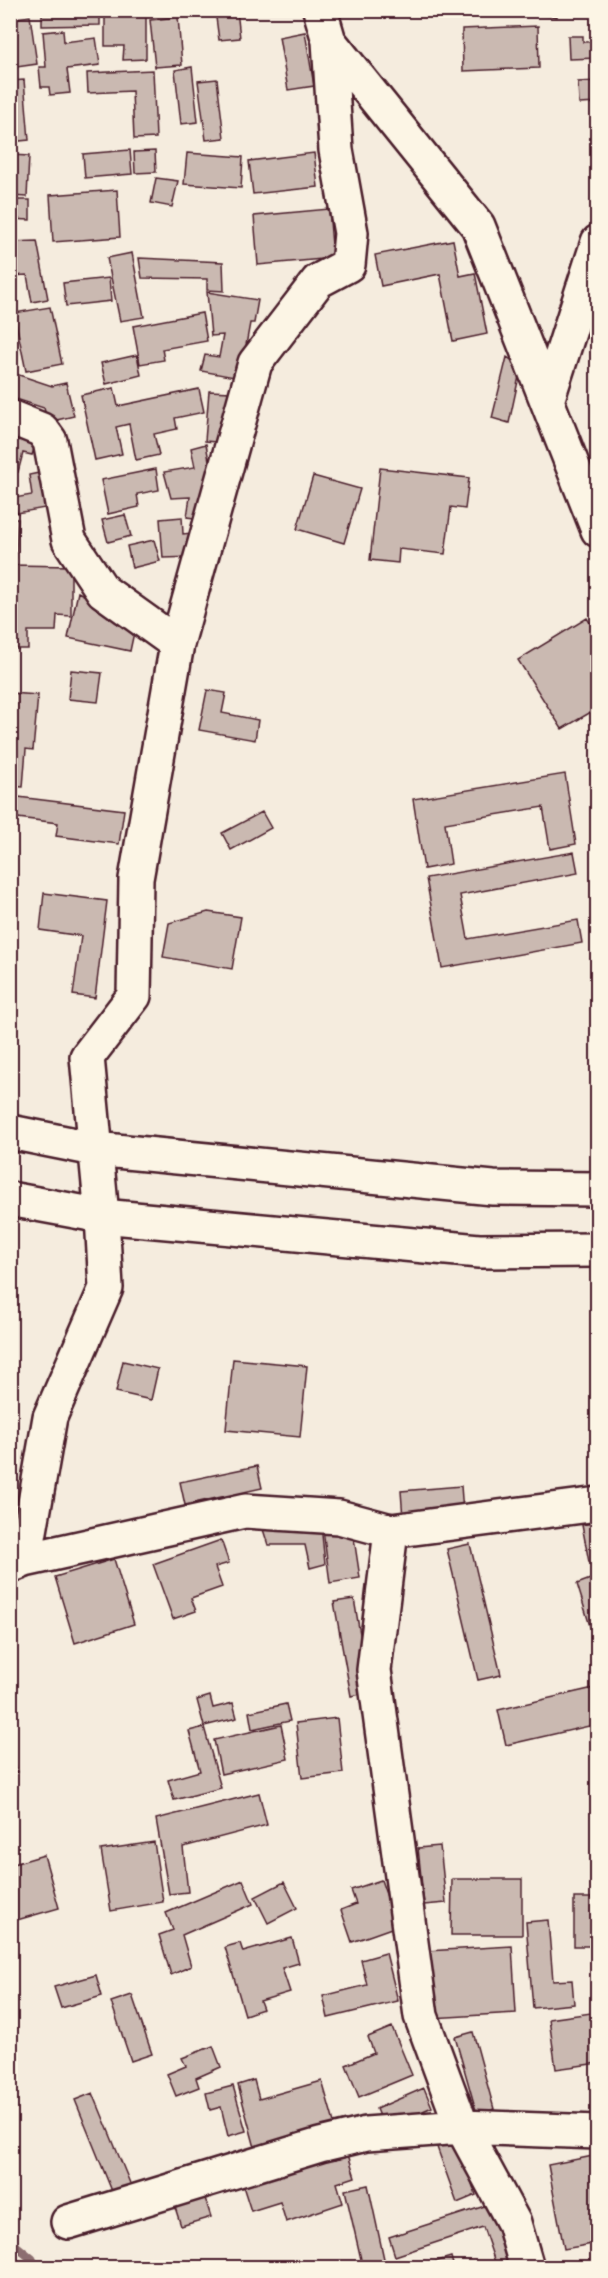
<svg xmlns="http://www.w3.org/2000/svg" width="608" height="2278" viewBox="0 0 608 2278" font-family="'Gochi Hand',sans-serif">
	<rect width="100%" height="100%" fill="#f5ecde"/>
	<filter id="ink" filterUnits="userSpaceOnUse"><feTurbulence type="fractalNoise" baseFrequency=".0167" numOctaves="2"/><feDisplacementMap in="SourceGraphic" scale="12" xChannelSelector="R" yChannelSelector="G"/><feConvolveMatrix kernelMatrix="1 2 1 2 8 2 1 2 1" color-interpolation-filters="sRGB"/></filter>
	<g filter="url(#ink)">
		<g fill="none" stroke-linecap="round" stroke-linejoin="round">
			<!-- stream -->
			<path stroke="#8c6e70" stroke-width="9" d="M10 2241 32 2259 35 2268"/>
		</g>
		<!-- building -->
		<path fill="#cab9b1" stroke="#4a1f2b" stroke-width="1.5" d="M42 10H100V25L42 26Z
			M215 10H237L240 38 219 40Z
			M534 10H557V17L534 14Z
			M105 14H146V59L123 60 124 46H105Z
			M30 16 37 64 10 68V19Z
			M178 17 182 65 155 67 150 20Z
			M538 26 539 68 463 71 462 29Z
			M63 30 64 42 96 38 100 65 67 69 70 93 50 95 49 87H41L39 67H46L43 32Z
			M305 32 314 86 288 90 279 37Z
			M568 36H583V42H598V58L569 59Z
			M192 67 198 122 181 124 175 70Z
			M153 70 156 138 134 139 132 91 88 93 87 73Z
			M217 79 224 138 206 140 198 81Z
			M24 80 29 140 10 142V81Z
			M598 81V103L579 104 578 82Z
			M130 150 132 174 85 178 83 154Z
			M155 151 156 172 135 173 134 152Z
			M187 153 243 157 241 188 184 184Z
			M314 153 318 187 253 194 249 161Z
			M10 155 29 156 27 197 10 196Z
			M156 178 178 181 172 207 151 203Z
			M117 190 120 237 53 242 50 195Z
			M10 200H30V220L10 219Z
			M329 209 333 258 258 265 254 216Z
			M453 240 460 276 475 273 487 334 453 341 440 274 381 286 375 255Z
			M37 241 48 299 32 302 27 275 10 276V242Z
			M132 253 144 317 120 321 107 258Z
			M139 258 223 262 224 291 207 290V279L142 278Z
			M109 278 111 301 66 306 63 283Z
			M207 292 258 300 254 323H250L240 378 201 371 205 355 219 357 223 335 211 336Z
			M50 307 62 364 26 371 14 313Z
			M10 311 17 343 10 345Z
			M202 313 207 341 162 349 164 360 140 364 133 326Z
			M137 355 141 375 106 384 101 363Z
			M507 357 521 367 509 423 492 418Z
			M10 372 52 386 66 383 74 416 48 422 44 408 10 397Z
			M114 388 118 406 199 389 204 412 175 418 177 429 154 434 159 455 136 460 129 424 116 427 122 454 95 460 81 395Z
			M209 391 231 392 227 443 205 441Z
			M10 435 36 443 32 455 23 453 18 472 10 470Z
			M206 444 210 466 201 519 187 517 190 497 171 498 164 472 195 467 191 448Z
			M380 468 469 478 465 509 451 507 445 554 399 549 398 563 370 560Z
			M156 469 159 490 137 494 139 507 108 514 101 480Z
			M39 473 45 508 17 513 14 498 32 495 29 475Z
			M313 476 360 489 344 543 297 529Z
			M125 515 131 536 108 542 102 520Z
			M182 517 183 534 200 532 195 557 163 558 160 519Z
			M10 519H18L16 558 10 557Z
			M154 540 160 561 132 568 127 546Z
			M10 565 71 566V616L57 615 56 631H28V649H10Z
			M78 592 136 623 130 651 68 638Z
			M587 618 598 635V708L562 729 518 660Z
			M71 670 102 673 98 702 68 699Z
			M207 690 226 693 222 713 258 720 255 740 199 730Z
			M10 693 38 695 33 750 26 749 23 787 10 786Z
			M565 774 576 844 550 849 543 807 445 823 451 864 424 869 413 799Z
			M10 796 124 810 119 844 56 836 58 823 10 817Z
			M262 812 271 828 231 850 222 833Z
			M574 852 578 873 460 895 468 939 578 920 582 943 442 968 426 878Z
			M44 893 107 901 95 998 73 995 81 936 40 930Z
			M208 912 241 917 232 969 163 957 169 923Z
			M233 1359 307 1366 300 1437 226 1430Z
			M123 1361 158 1369 151 1400 116 1392Z
			M257 1466 262 1488 185 1505 180 1482Z
			M461 1486 463 1512 403 1518 401 1491Z
			M598 1522V1560L589 1562 582 1525Z
			M261 1523 321 1525 325 1564 310 1568 305 1545H268Z
			M352 1525 360 1578 330 1583 323 1529Z
			M221 1540 229 1563 215 1567 222 1587 191 1598 196 1611 173 1619 153 1564Z
			M470 1544 501 1675 478 1680 447 1549Z
			M114 1559 134 1624 75 1643 55 1577Z
			M593 1578 598 1592V1624L590 1626 577 1584Z
			M354 1599 370 1692 351 1696 334 1602Z
			M598 1687V1724L506 1745 498 1710Z
			M210 1696 213 1708 233 1703 237 1718 204 1726 197 1700Z
			M286 1704 290 1721 252 1729 249 1712Z
			M337 1718 343 1773 302 1778 296 1723Z
			M281 1725 288 1759 221 1774 214 1740Z
			M204 1727 221 1788 174 1800 168 1780 200 1771 189 1731Z
			M10 1749 18 1772 10 1775Z
			M259 1793 267 1825 183 1847 188 1892 169 1894 156 1819Z
			M594 1828 598 1829V1866H593Z
			M154 1842 163 1902 111 1911 101 1850Z
			M440 1846 446 1903 424 1905 418 1848Z
			M44 1855 59 1908 10 1922V1865Z
			M452 1879H522V1935H451Z
			M243 1880 253 1904 182 1935 191 1966 171 1975 159 1935 173 1930 166 1913Z
			M381 1880 397 1926 352 1942 341 1910 356 1904 351 1890Z
			M284 1882 297 1908 268 1923 255 1897Z
			M574 1898H598V1946H574Z
			M548 1920 553 1981 572 1980 574 2004 533 2008 526 1922Z
			M292 1938 299 1963 282 1968 290 1992 260 2001 263 2009 245 2015 225 1947 240 1943 243 1952Z
			M512 1946 516 2013 431 2018 427 1951Z
			M386 1953 398 2001 328 2018 323 1996 367 1985 361 1960Z
			M96 1975 102 1996 61 2008 54 1987Z
			M132 1995 152 2054 131 2061 111 2002Z
			M598 2012V2063L556 2069 549 2019Z
			M392 2027 412 2075 359 2097 346 2065 374 2053 368 2037Z
			M473 2032 494 2109 477 2114 455 2037Z
			M213 2046 221 2067 196 2078 199 2087 176 2096 167 2074 186 2066 182 2058Z
			M254 2080 259 2099 322 2081 337 2133 257 2155 238 2085Z
			M233 2086 246 2131 228 2136 221 2107 210 2110 206 2093Z
			M424 2088 432 2107 384 2128 376 2109Z
			M93 2093 132 2188 114 2196 75 2100Z
			M452 2129 476 2195 457 2203 433 2136Z
			M346 2148 355 2177 337 2183 343 2203 286 2222 280 2202 251 2211 242 2183Z
			M598 2155V2243L564 2249 548 2165Z
			M368 2185 386 2268H363L345 2190Z
			M204 2195 211 2217 181 2226 174 2204Z
			M494 2203 515 2268H497L483 2227 395 2256 389 2237Z
			M451 2257 454 2268H433L431 2263Z"/>
		<g fill="none" stroke-linecap="round" stroke-linejoin="round">
			<!-- minor casing -->
			<g stroke="#4a1f2b" stroke-width="38">
				<path id="minor" d="M329 41 478 226 598 530
					M547 401 598 242
					M10 417 42 430 50 441 69 540 103 591 177 644
					M391 1531 374 1670 421 2016 462 2127 514 2223 527 2268
					M25 1560 50 1417 106 1288 102 1216 87 1057 134 996 136 879 177 644 255 363 318 281 348 265 351 233 336 150 329 41 320 10
					M10 1566 25 1560 245 1511 339 1517 391 1531 598 1504
					M68 2222 320 2145 366 2134 462 2127 598 2132"/>
			</g>
			<!-- major casing -->
			<g stroke="#4a1f2b" stroke-width="38">
				<path id="major" d="M10 1132 95 1149 493 1188 598 1189
					M10 1199 102 1216 479 1251 598 1250"/>
			</g>
			<!-- minor -->
			<use href="#minor" stroke="#fcf5e5" stroke-width="33"/>
			<!-- major -->
			<use href="#major" stroke="#fcf5e5" stroke-width="33"/>
		</g>
	</g>
	<!-- margin -->
	<rect width="608" height="2278" fill="none" stroke="#fcf5e5" stroke-width="36"/>
	<rect x="18" y="18" width="572" height="2242" fill="none" stroke="#4a1f2b" stroke-width="2" filter="url(#ink)"/>
</svg>
